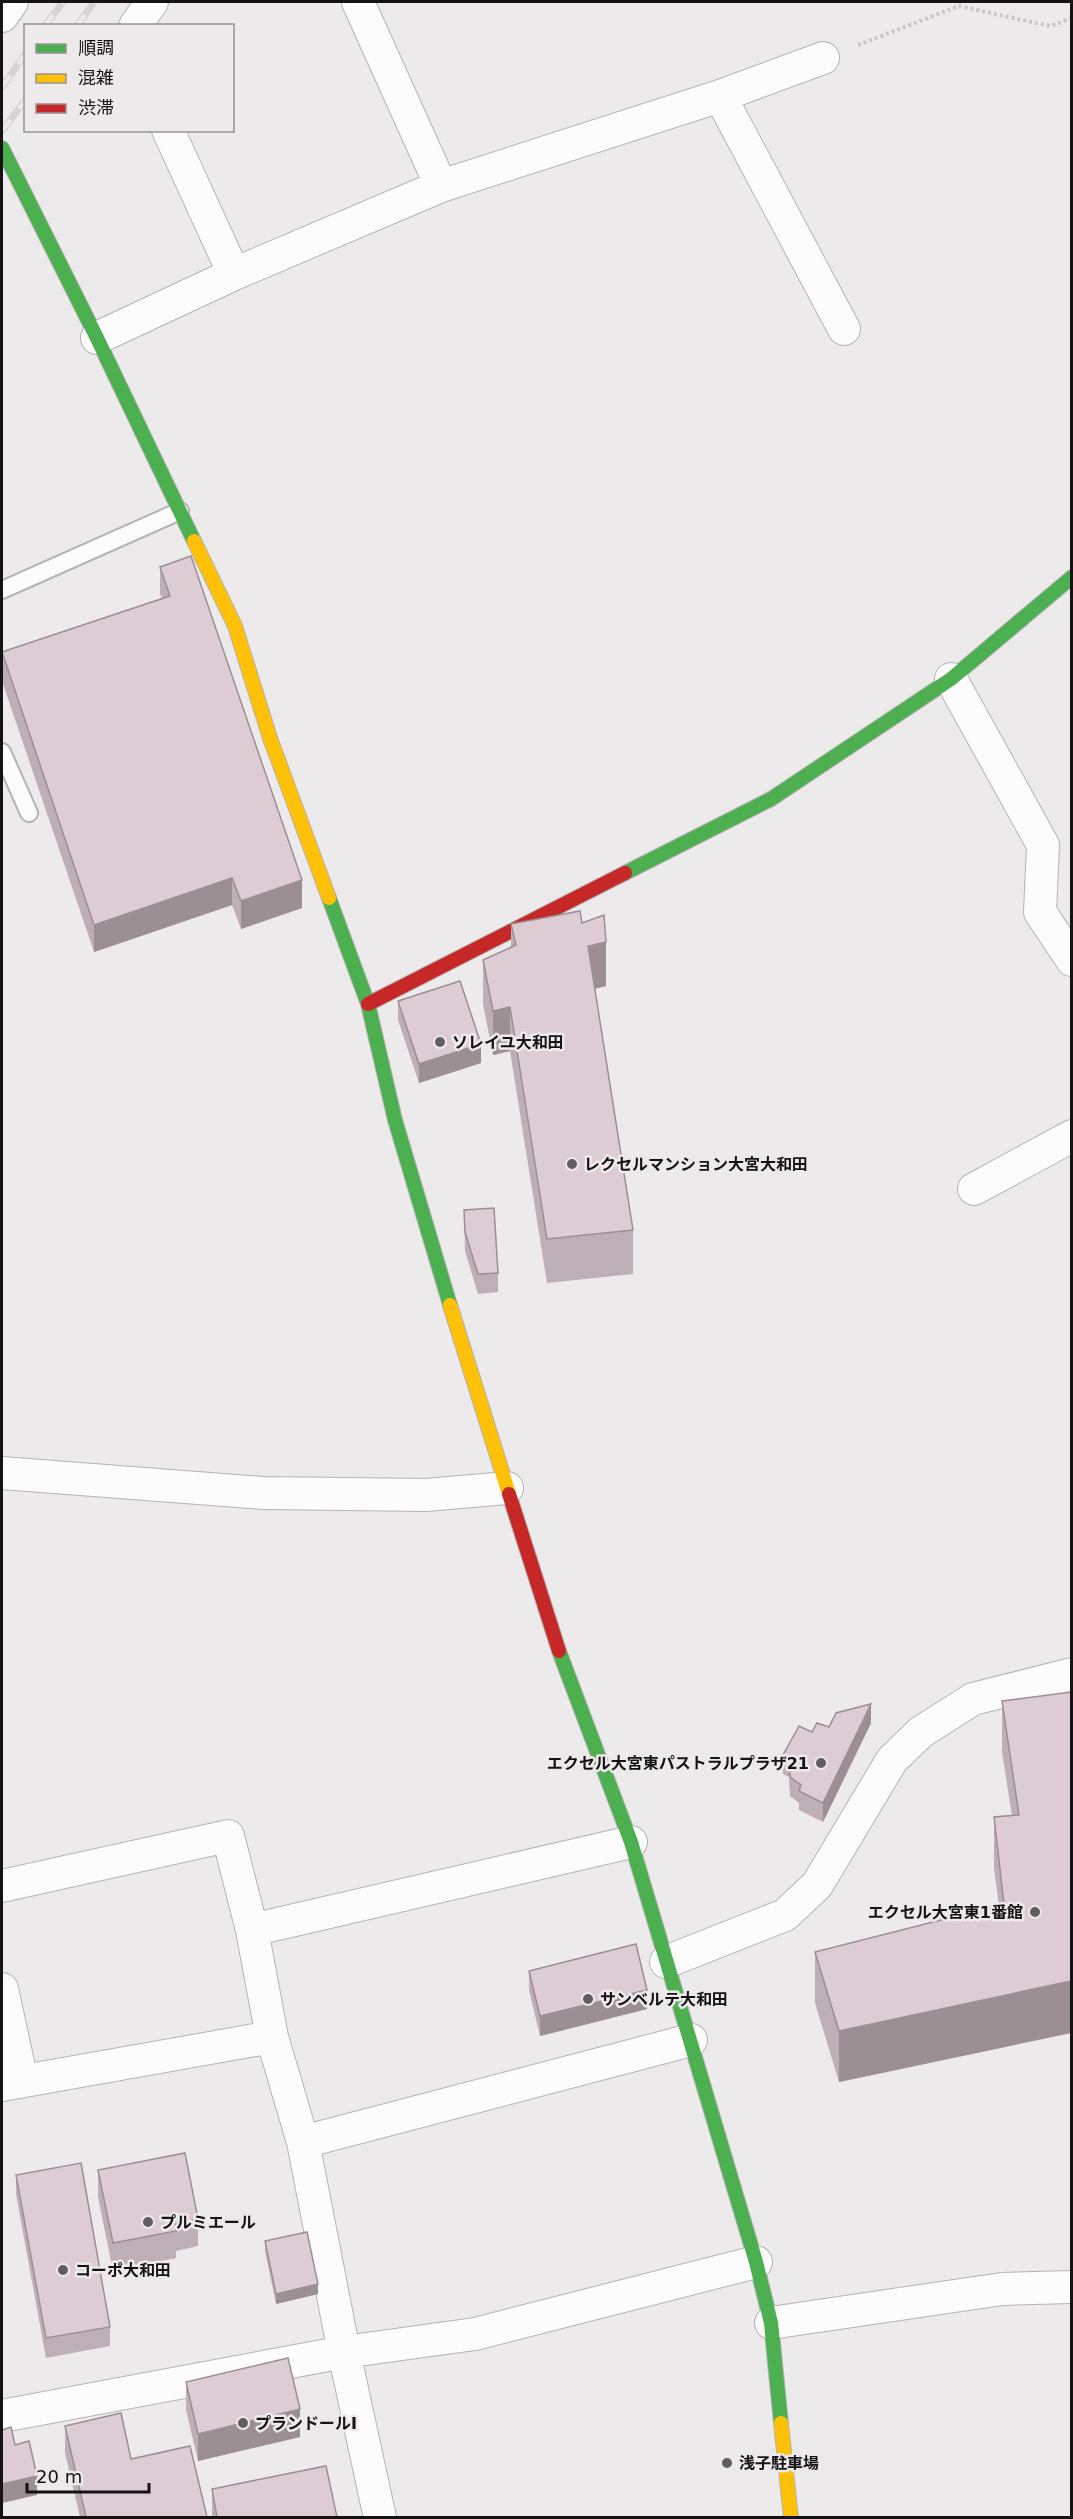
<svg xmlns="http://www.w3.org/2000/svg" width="1073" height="2519" viewBox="0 0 1073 2519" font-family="'DejaVu Sans','Noto Sans JP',sans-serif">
	<rect width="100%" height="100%" fill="#edeaeb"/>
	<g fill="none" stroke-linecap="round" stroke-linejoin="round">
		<!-- lane casing -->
		<g stroke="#b5b3b4" stroke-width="20">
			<path id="lane" d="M2 590 180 511
				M2 752 29 813"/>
		</g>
		<!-- street casing -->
		<g stroke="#b5b3b4" stroke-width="34">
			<path id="street" d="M358 2 441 186
				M2 16 12 2
				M135 26 152 2
				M720 96 823 58
				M168 130 234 274
				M97 338 234 274 441 186 720 96 844 329
				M951 679 1043 845 1040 912 1072 960
				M974 1189 1072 1136
				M2 1473 263 1493 426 1495 507 1488
				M2 1886 228 1836 252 1930 272 2037 303 2142 344 2352 380 2518
				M252 1930 631 1842
				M666 1962 785 1915 817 1885 892 1760 921 1732 973 1699 1072 1674
				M2 1989 22 2081
				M2 2085 272 2037
				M303 2142 691 2040
				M771 2323 1002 2289 1072 2287
				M2 2416 344 2352 475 2334 756 2262"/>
		</g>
		<!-- fast casing -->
		<g stroke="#b5b3b4" stroke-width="16">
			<path id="fast" d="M2 148 97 338 194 541
				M625 873 771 799 951 679 1072 577
				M329 898 368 1004 395 1120 450 1305
				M559 1651 631 1842 756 2262 771 2323 781 2423"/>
		</g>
		<!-- slow casing -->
		<g stroke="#b5b3b4" stroke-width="16">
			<path id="slow" d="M194 541 235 626 270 738 329 898
				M450 1305 509 1494
				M781 2423 791 2518"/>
		</g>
		<!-- jam casing -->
		<g stroke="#b5b3b4" stroke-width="16">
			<path id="jam" d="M368 1004 625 873
				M509 1494 559 1651"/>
		</g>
		<!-- path -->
		<path stroke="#c9c8c9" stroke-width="4" stroke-dasharray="3 3" stroke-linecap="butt" d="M858 45 959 6 1050 26 1072 18"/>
		<!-- lane -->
		<use href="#lane" stroke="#fcfcfc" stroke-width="16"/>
		<!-- street -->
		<use href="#street" stroke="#fcfcfc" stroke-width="32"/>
		<!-- fast -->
		<use href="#fast" stroke="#4caf50" stroke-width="14"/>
		<!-- slow -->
		<use href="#slow" stroke="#ffc107" stroke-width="14"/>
		<!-- jam -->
		<use href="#jam" stroke="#c62828" stroke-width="14"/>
		<!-- rail casing -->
		<g stroke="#d4d4d4" stroke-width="7">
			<path id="rail" d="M45 26 63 2
				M77 26 94 2
				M2 87 26 53
				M2 131 26 99"/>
		</g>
		<!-- rail -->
		<use href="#rail" stroke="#eee9eb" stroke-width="4.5" stroke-dasharray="14" stroke-linecap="butt"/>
	</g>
	<!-- wall -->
	<path fill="#beafb6" d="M160 567 302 908 241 929 232 905 94 952 2 681V652L162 598 160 594Z
		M582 923 606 986 595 989 633 1230V1274L547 1283 510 1051 493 1055 483 1004V960L511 947V924Z
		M398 1001 481 1063 419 1083 398 1020Z
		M464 1210 498 1273V1292L478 1294 465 1251Z
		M1071 1692V2033L839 2082 815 2003V1952L999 1906 994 1868V1817L1012 1816 1002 1752V1701Z
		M871 1723 823 1822 799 1810V1803L790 1796 789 1777 783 1774V1755L812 1732 829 1727Z
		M529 1971 647 2009 540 2036 529 1990Z
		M98 2170 198 2219V2246L176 2251V2258L113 2271 98 2197Z
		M16 2175 110 2327V2346L46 2358 16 2194Z
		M265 2241 318 2294 276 2304 265 2251Z
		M186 2382 300 2437 198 2461 186 2410Z
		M65 2426 131 2459 207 2517H80L65 2453Z
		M212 2489 337 2517H212Z"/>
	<!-- shaded-wall -->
	<path fill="#9b8f94" d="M232 878V905L94 952V925Z
		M302 880V908L241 929V901Z
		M606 942V986L588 990V946Z
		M510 1007V1051L493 1055V1011Z
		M481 1044V1063L419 1083V1064Z
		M871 1704V1723L823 1822V1803Z
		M1071 1981V2033L839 2082V2031Z
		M647 1990V2009L540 2036V2016Z
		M318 2284V2294L276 2304V2294Z
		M300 2409V2437L198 2461V2434Z
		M37 2476V2495L2 2503V2484Z"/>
	<!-- building -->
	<path fill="#ddccd4" stroke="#9b8f94" stroke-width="1.5" d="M191 556 302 880 241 901 232 878 94 925 2 652 170 596 160 567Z
		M580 911 582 923 604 915 606 942 588 946 633 1230 547 1239 510 1007 493 1011 483 960 516 945 511 924Z
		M460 981 481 1044 419 1064 398 1001Z
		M494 1208 498 1273 478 1274 465 1232 464 1210Z
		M1071 1692V1981L839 2031 815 1952 1004 1904 994 1817 1019 1815 1002 1701Z
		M871 1704 823 1803 799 1791 801 1785 790 1777 789 1765 791 1758 783 1755 799 1726 812 1732 817 1723 829 1727 836 1713Z
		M636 1944 647 1990 540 2016 529 1971Z
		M185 2153 198 2219 175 2224 176 2231 113 2243 98 2170Z
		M81 2163 110 2327 46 2338 16 2175Z
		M307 2232 318 2284 276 2294 265 2241Z
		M288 2358 300 2409 198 2434 186 2382Z
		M121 2413 131 2459 190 2446 207 2517H86L65 2426Z
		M11 2427 15 2445 29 2441 37 2476 2 2484V2430Z
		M326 2466 337 2517H217L212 2489Z"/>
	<!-- markers -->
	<g fill="#605e5f" stroke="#eee9eb" stroke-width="2">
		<circle cx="440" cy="1042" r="6"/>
		<circle cx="572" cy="1164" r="6"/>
		<circle cx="821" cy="1763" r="6"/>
		<circle cx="1035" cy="1912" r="6"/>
		<circle cx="588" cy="1999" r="6"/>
		<circle cx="148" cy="2222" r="6"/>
		<circle cx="63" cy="2270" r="6"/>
		<circle cx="243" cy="2423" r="6"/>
		<circle cx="727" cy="2463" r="6"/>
	</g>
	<g text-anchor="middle" stroke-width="5" stroke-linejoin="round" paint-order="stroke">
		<!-- poi labels -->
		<g font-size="16" font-weight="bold" fill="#141213" stroke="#eee9eb" text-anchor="start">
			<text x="452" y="1048">ソレイユ大和田</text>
			<text x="584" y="1170">レクセルマンション大宮大和田</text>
			<text x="809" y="1769" text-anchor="end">エクセル大宮東パストラルプラザ21</text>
			<text x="1023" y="1918" text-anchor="end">エクセル大宮東1番館</text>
			<text x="600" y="2005">サンベルテ大和田</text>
			<text x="160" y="2228">プルミエール</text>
			<text x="75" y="2276">コーポ大和田</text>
			<text x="255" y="2429">プランドールⅠ</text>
			<text x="739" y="2469">浅子駐車場</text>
		</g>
	</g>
	<!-- border -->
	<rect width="1073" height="2519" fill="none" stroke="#141213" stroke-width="6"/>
	<!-- legend -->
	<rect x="24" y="24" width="210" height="108" fill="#eee9eb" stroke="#979395" stroke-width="1.5"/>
	<rect x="36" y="44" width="30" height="9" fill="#4caf50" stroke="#979395" stroke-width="1.5"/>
	<text x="78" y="54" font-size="18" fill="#141213">順調</text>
	<rect x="36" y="74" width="30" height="9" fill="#ffc107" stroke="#979395" stroke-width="1.5"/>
	<text x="78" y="84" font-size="18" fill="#141213">混雑</text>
	<rect x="36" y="104" width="30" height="9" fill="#c62828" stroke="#979395" stroke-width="1.5"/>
	<text x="78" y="114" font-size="18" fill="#141213">渋滞</text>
	<!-- scale -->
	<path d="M27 2483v9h122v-9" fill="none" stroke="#141213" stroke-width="3"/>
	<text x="36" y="2483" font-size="18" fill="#141213" stroke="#eee9eb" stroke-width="4.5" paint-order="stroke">20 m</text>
</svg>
